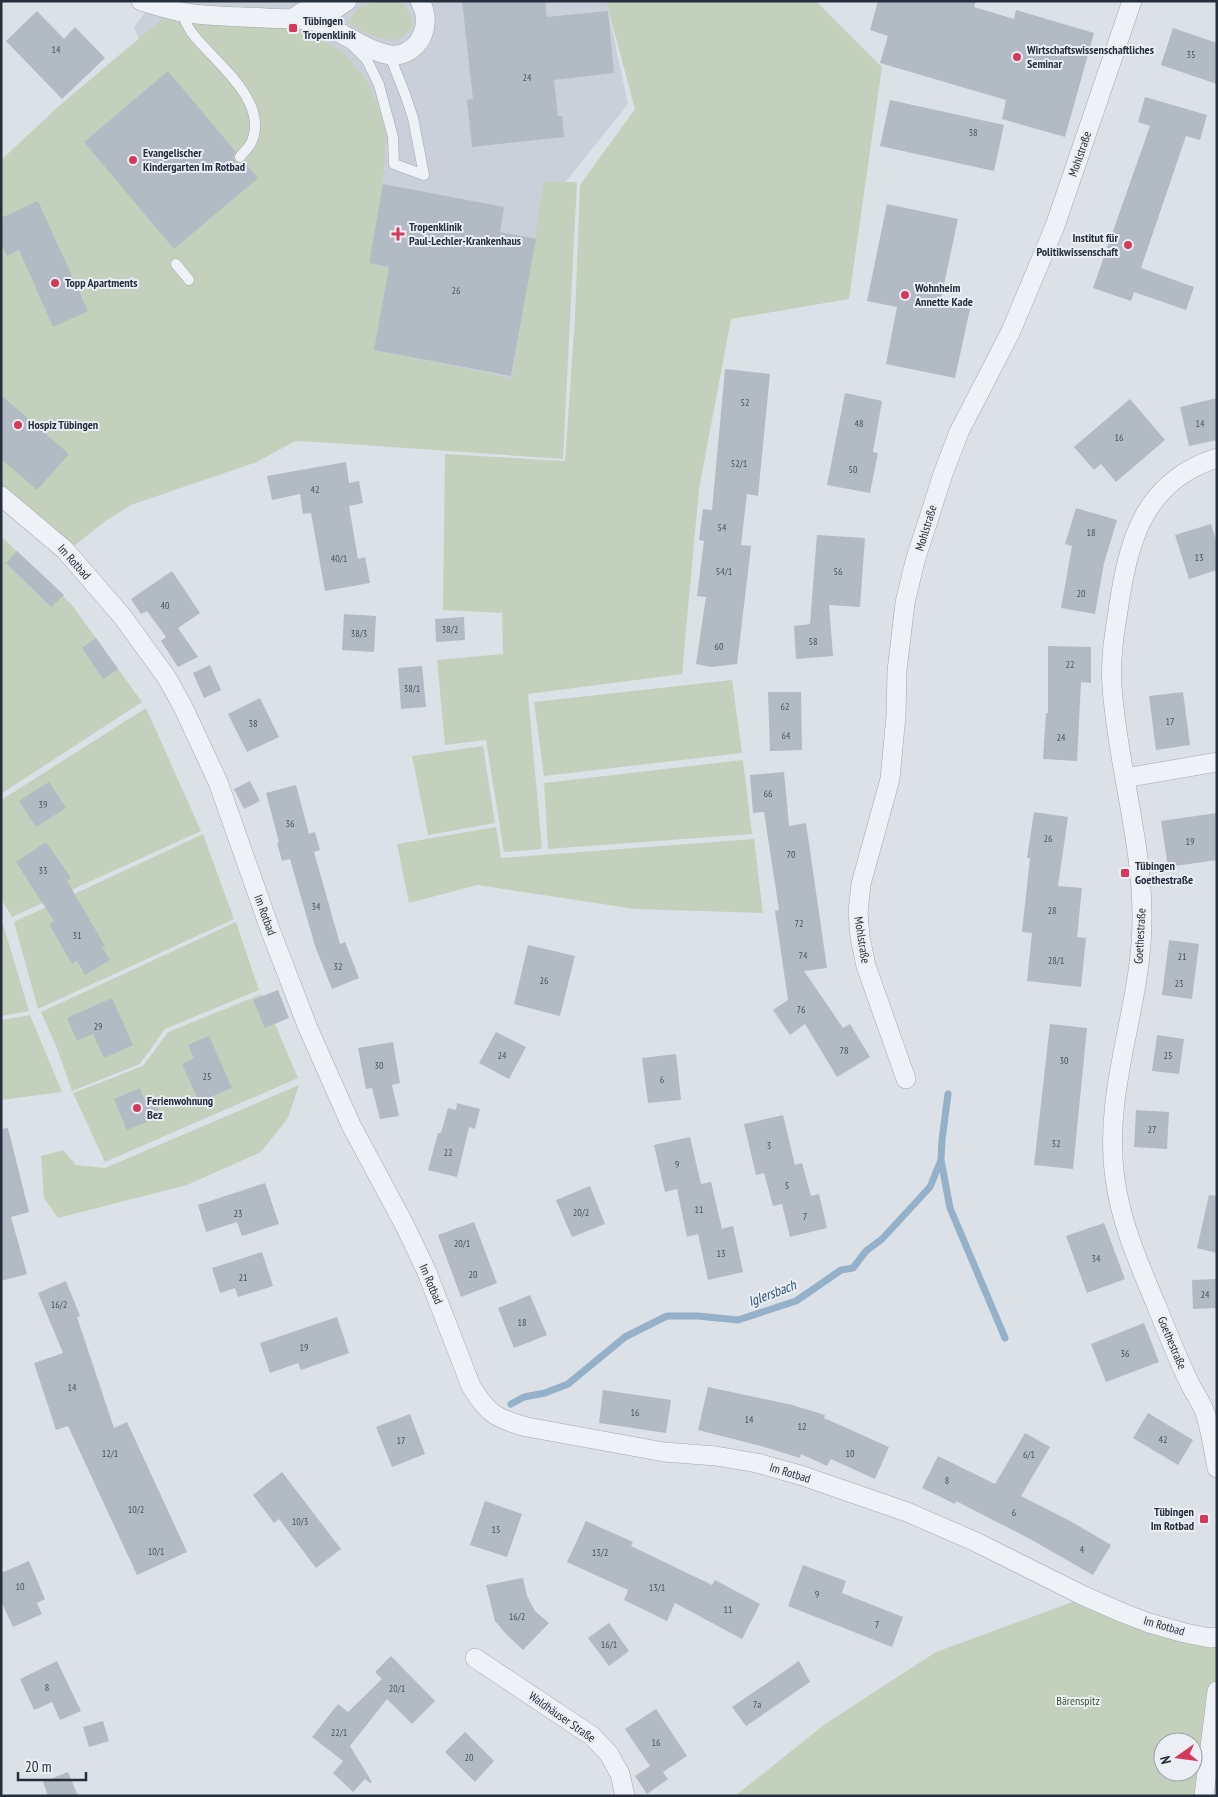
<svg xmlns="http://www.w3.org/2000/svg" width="1218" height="1797" viewBox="0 0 1218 1797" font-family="'PT Sans Narrow',sans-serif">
	<rect width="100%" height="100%" fill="#dbe1e7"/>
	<!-- built -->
	<path fill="#c9d0d9" d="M154 1H606L628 104 563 185 549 397 391 374 152 71 134 27Z"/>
	<!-- green -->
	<path fill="#c3d1bc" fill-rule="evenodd" d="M377 1C404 1 406 0 413 26L399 40C377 40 366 33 348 23L357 9Z
		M606 1H816L882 67 849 299 731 319 699 489 682 674 528 694 542 849 504 852 486 740 445 745 437 660 503 654 502 613 443 610 445 454 565 461 575 317 580 185 635 109Z
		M167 15 188 16 307 31 344 53 357 68 369 85 378 106 386 133 383 184 369 263 389 267 374 350 512 378 544 182H577L563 459 334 443 295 441 257 462 131 505 107 520 66 552 1 498V160L60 105Z
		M1 536 72 605 142 702 1 794Z
		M732 680 742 753 544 776 534 702Z
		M146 708 201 831 12 917 1 899V800Z
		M483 746 495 823 428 835 412 756Z
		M743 760 752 834 548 849 544 783Z
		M496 827 501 858 754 839 763 913 635 909 477 885 409 903 397 844Z
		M203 834 234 919 38 1009 14 922Z
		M236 922 259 990 165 1029 140 1064 72 1091 56 1046 41 1012Z
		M3 924 29 1011 1 1016V925Z
		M262 994 298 1078 105 1162 73 1093 143 1066 168 1032Z
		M30 1015 62 1092 1 1100V1020Z
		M299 1085 288 1118 261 1152 187 1185 58 1218 44 1198 41 1156 63 1150 76 1165 105 1168Z
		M1078 1600 1217 1636V1691L1204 1796H735L825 1724 936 1652ZM1163 1742H1193V1772H1163Z"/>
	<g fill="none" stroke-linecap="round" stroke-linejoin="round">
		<!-- stream -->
		<path stroke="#94b1c9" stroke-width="7" d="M941 1160 950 1208 1005 1338
			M511 1404 524 1397 545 1393 568 1384 625 1337 667 1316H698L738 1320 796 1301 841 1270 853 1268 866 1251 882 1239 930 1187 941 1160 942 1140 948 1094"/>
	</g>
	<!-- building -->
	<path fill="#b2bac4" d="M462 1H545L547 17 608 11 614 73 554 80 558 116H562L564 137 472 147 467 100 473 99Z
		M878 1H976L974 7 1014 19 1016 10 1094 33 1065 137 1002 119 1006 100 880 63 888 36 870 30Z
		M37 11 64 39 75 27 105 58 62 99 6 41Z
		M1173 28 1217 43V84L1161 65Z
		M168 71 236 152 233 157 235 162 240 164 244 162 258 178 174 249 84 142Z
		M1145 97 1207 115 1200 140 1186 136 1141 268 1194 287 1186 310 1134 292 1131 301 1093 288 1150 126 1138 122Z
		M890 100 1004 125 994 171 880 146Z
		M383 184 504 207 500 232 536 239 511 376 374 350 389 267 369 263Z
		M38 201 88 311 53 327 19 250 7 256 1 244V218Z
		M887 204 958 219 940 303 970 309 955 378 886 364 897 307 867 301Z
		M725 369 770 374 758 496 747 494 741 545 751 546 737 664 712 667 696 664 706 597 697 596 704 541 699 540 703 509 712 510Z
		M845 393 882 401 873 452 878 453 870 493 827 485Z
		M1 395 69 454 37 490 1 459Z
		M1217 398V440L1189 446 1180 407Z
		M1130 399 1165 440 1116 482 1101 464 1094 470 1074 447Z
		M346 462 349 483 359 481 363 503 349 506 358 559 365 557 370 583 325 591 311 513 303 514 300 494 272 500 267 476Z
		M1076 508 1117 520 1104 563 1095 614 1061 608 1072 546 1065 544Z
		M1211 524 1217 544V570L1189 579 1175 535Z
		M817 535 865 538 860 607 829 605 833 656 796 659 794 626 810 624Z
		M17 551 64 595 51 607 6 563Z
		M172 571 200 613 178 628 198 657 178 667 161 641 166 637 147 611 141 614 131 599Z
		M344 614 376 616 374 652 342 650Z
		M464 617 465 640 436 642 435 619Z
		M96 638 118 669 103 679 82 648Z
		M1048 646 1091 647V683L1081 682 1077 761 1043 759 1046 713H1048Z
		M210 665 221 690 204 698 193 673Z
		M422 666 426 707 401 709 398 668Z
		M768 692H801L802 750 770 751Z
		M1183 692 1190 745 1156 750 1149 696Z
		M260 698 279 737 247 752 228 714Z
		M784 772 789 826 806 823 827 968 804 971 843 1028 850 1024 870 1057 837 1077 805 1024 790 1035 773 1010 788 1000 775 911 779 910 764 812 753 813 750 775Z
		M250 781 260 801 244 809 234 789Z
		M49 782 66 808 36 827 19 801Z
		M296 785 309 834 315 832 320 850 314 852 340 944 345 942 359 978 332 989 315 946 290 859 282 861 277 843 279 842 266 793Z
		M1034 812 1068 817 1058 886 1082 888 1077 937 1086 938 1081 987 1027 981 1032 933 1022 932 1030 858H1027Z
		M1217 813V860L1168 867 1161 821Z
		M46 842 71 878 67 881 105 946 102 947 110 960 85 975 77 961 72 964 49 924 54 921 16 862Z
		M1169 940 1199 944 1192 999 1162 995Z
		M528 945 575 956 560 1016 514 1004Z
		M278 990 289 1018 265 1028 253 1000Z
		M112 998 133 1045 104 1058 93 1034 77 1041 67 1018Z
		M1050 1024 1087 1028 1073 1169 1034 1165Z
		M496 1032 526 1047 509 1079 479 1063Z
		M1157 1035 1184 1039 1179 1074 1152 1071Z
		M209 1036 232 1088 199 1102 182 1064 194 1058 188 1045Z
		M393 1042 400 1083 392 1085 399 1116 380 1119 372 1088 366 1089 358 1048Z
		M676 1054 681 1100 648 1103 642 1058Z
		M140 1088 144 1099 152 1095 161 1116 127 1130 114 1099Z
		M457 1103 480 1109 475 1129 469 1127 457 1177 428 1170 438 1133H441L448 1108 456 1110Z
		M1136 1110 1169 1112 1167 1149 1134 1147Z
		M783 1115 795 1165 802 1163 811 1196 819 1194 827 1228 790 1237 782 1204 773 1206 764 1173 756 1175 744 1124Z
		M8 1128 29 1212 11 1217 27 1274 1 1281V1129Z
		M690 1137 701 1184 711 1182 722 1229 733 1226 743 1272 708 1280 698 1234 687 1237 677 1189 665 1192 654 1145Z
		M265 1183 279 1224 242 1236 237 1222 206 1232 198 1205Z
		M590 1186 605 1224 572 1237 556 1200Z
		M1209 1195 1217 1196V1253L1197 1248Z
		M474 1222 497 1283 461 1297 438 1235Z
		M1104 1223 1125 1279 1087 1293 1066 1236Z
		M262 1252 273 1286 238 1297 235 1288 220 1293 212 1268Z
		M1217 1279V1308L1193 1309 1192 1280Z
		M66 1281 80 1316 77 1317 114 1428 127 1422 187 1552 137 1575 68 1426 56 1430 34 1363 63 1353 38 1293Z
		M530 1295 547 1335 514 1348 498 1308Z
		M337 1317 349 1353 301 1370 298 1363 270 1373 260 1343Z
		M1144 1323 1159 1362 1106 1382 1091 1344Z
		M708 1387 792 1405 825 1415 824 1418 889 1447 875 1479 831 1459 827 1466 801 1454 800 1458 761 1446 698 1430Z
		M603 1390 671 1400 666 1433 599 1423Z
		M1148 1413 1193 1440 1178 1465 1133 1438Z
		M410 1414 425 1454 392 1467 376 1427Z
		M1025 1433 1050 1447 1021 1496 1072 1522 1111 1545 1093 1575 1030 1539 956 1501 955 1504 922 1488 938 1456 995 1484Z
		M282 1472 341 1549 316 1568 279 1519 274 1523 253 1495Z
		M485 1501 522 1514 507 1557 470 1545Z
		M586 1521 633 1542 631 1546 712 1585 715 1580 760 1604 742 1639 675 1603 667 1621 624 1600 628 1590 567 1562Z
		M29 1561 45 1599 37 1603 42 1614 13 1627 1 1601V1573Z
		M803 1565 846 1581 842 1593 903 1617 892 1647 788 1606Z
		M523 1578 527 1596 535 1611 549 1623 523 1650 506 1634 495 1621 486 1585Z
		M609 1623 629 1651 609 1666 588 1638Z
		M391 1656 435 1701 412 1724 387 1699 350 1746 372 1782 370 1783 365 1779 353 1792 333 1773 343 1761 312 1737 338 1704 348 1712 382 1679 375 1672Z
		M57 1661 81 1711 60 1720 52 1702 34 1710 20 1679Z
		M799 1661 810 1682 746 1726 732 1707Z
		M656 1709 687 1756 663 1772 668 1779 647 1794 635 1776 650 1766 625 1729Z
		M103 1721 109 1741 89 1747 83 1727Z
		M465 1732 494 1761 475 1782 445 1752Z
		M68 1772 78 1796H48L43 1782Z"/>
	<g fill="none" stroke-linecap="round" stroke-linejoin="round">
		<!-- lane casing -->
		<g stroke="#a1a8b1" stroke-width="11">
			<path id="lane" d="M182 12C184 19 187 26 192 33 213 61 273 103 250 145 247 149 243 153 240 157
				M353 46 367 60 379 85 393 137 394 164 424 175 413 118 405 94 389 54
				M176 264 189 280"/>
		</g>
		<!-- street casing -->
		<g stroke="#a1a8b1" stroke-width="20">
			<path id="street" d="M141 1C154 5 168 9 181 12 208 17 237 16 265 18 279 19 305 18 318 22 340 30 376 58 398 55 423 50 432 21 420 1
				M290 20 320 1
				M316 22 347 1
				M1217 458C1143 481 1128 542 1118 611 1114 636 1110 661 1112 686 1117 763 1142 839 1142 916 1143 1005 1102 1089 1115 1179 1121 1224 1140 1266 1157 1307 1167 1332 1177 1357 1189 1382 1193 1391 1200 1400 1204 1410 1211 1429 1213 1449 1217 1468
				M1 496 65 550 122 616 167 678 183 707 218 782 271 932 308 1028 351 1125 404 1224 426 1270 471 1386C487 1413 496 1419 527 1427L664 1452 716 1456 757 1463 800 1475 907 1512 976 1542 1082 1595 1123 1613 1149 1623 1185 1633 1210 1638 1217 1637
				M1125 778 1217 762
				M906 1079 866 966 860 937 858 912 861 884 890 779 896 716 897 671 905 603 915 561 943 474 959 432 1011 331 1055 226 1132 1
				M475 1658 592 1736 609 1754 620 1774 625 1796
				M1204 1796 1217 1691"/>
		</g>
		<!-- lane -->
		<use href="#lane" stroke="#eef1f5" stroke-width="10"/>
		<!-- street -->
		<use href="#street" stroke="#eef1f5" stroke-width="19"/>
	</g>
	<!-- markers -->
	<g fill="#d53859" stroke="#ebeff5" stroke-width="2">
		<rect x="288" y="23" width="10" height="10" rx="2.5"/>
		<circle cx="1017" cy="57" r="5"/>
		<circle cx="133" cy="160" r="5"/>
		<path d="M395.5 226.5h5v5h5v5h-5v5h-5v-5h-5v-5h5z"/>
		<circle cx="1128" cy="245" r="5"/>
		<circle cx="55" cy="283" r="5"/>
		<circle cx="905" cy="295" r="5"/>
		<circle cx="18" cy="425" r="5"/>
		<rect x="1120" y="868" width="10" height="10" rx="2.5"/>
		<circle cx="137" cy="1108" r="5"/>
		<rect x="1199" y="1514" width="10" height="10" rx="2.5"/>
	</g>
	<g text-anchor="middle" stroke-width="4" stroke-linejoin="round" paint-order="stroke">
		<!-- number labels -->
		<g font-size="10" fill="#48525f">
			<text x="56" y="53">14</text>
			<text x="1191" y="58">35</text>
			<text x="527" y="81">24</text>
			<text x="973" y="136">38</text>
			<text x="456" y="294">26</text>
			<text x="745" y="406">52</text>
			<text x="859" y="427">48</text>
			<text x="1200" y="427">14</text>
			<text x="1119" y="441">16</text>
			<text x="739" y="467">52/1</text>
			<text x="853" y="473">50</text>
			<text x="315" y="493">42</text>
			<text x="722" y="531">54</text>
			<text x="1091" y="536">18</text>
			<text x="1199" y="561">13</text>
			<text x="339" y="562">40/1</text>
			<text x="724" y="575">54/1</text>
			<text x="838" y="575">56</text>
			<text x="1081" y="597">20</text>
			<text x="165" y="609">40</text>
			<text x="450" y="633">38/2</text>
			<text x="359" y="637">38/3</text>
			<text x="813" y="645">58</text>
			<text x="719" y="650">60</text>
			<text x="1070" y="668">22</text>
			<text x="412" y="692">38/1</text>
			<text x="785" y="710">62</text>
			<text x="1170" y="725">17</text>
			<text x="253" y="727">38</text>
			<text x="786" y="739">64</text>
			<text x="1061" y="741">24</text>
			<text x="768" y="797">66</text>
			<text x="43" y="808">39</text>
			<text x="290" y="827">36</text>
			<text x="1048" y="842">26</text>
			<text x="1190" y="845">19</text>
			<text x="791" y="858">70</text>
			<text x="43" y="874">33</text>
			<text x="316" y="910">34</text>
			<text x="1052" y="914">28</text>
			<text x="799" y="927">72</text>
			<text x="77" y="939">31</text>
			<text x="803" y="959">74</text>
			<text x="1182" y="960">21</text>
			<text x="1056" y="964">28/1</text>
			<text x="338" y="970">32</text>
			<text x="544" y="984">26</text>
			<text x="1179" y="987">23</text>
			<text x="801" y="1013">76</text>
			<text x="98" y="1030">29</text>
			<text x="844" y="1054">78</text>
			<text x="502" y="1059">24</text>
			<text x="1168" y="1059">25</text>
			<text x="1064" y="1064">30</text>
			<text x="379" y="1069">30</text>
			<text x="207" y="1080">25</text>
			<text x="662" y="1083">6</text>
			<text x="1152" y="1133">27</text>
			<text x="1056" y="1147">32</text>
			<text x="769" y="1149">3</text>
			<text x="448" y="1156">22</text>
			<text x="677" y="1168">9</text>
			<text x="787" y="1189">5</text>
			<text x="699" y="1213">11</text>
			<text x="581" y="1216">20/2</text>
			<text x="238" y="1217">23</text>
			<text x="805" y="1220">7</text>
			<text x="462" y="1247">20/1</text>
			<text x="721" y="1257">13</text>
			<text x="1096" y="1262">34</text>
			<text x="473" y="1278">20</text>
			<text x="243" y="1281">21</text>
			<text x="1205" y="1298">24</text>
			<text x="59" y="1308">16/2</text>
			<text x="522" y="1326">18</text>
			<text x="304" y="1351">19</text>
			<text x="1125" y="1357">36</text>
			<text x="72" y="1391">14</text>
			<text x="635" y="1416">16</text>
			<text x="749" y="1423">14</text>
			<text x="802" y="1430">12</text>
			<text x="1163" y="1443">42</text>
			<text x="401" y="1444">17</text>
			<text x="110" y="1457">12/1</text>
			<text x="850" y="1457">10</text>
			<text x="1029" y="1458">6/1</text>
			<text x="947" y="1484">8</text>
			<text x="136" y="1513">10/2</text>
			<text x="1014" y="1516">6</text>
			<text x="300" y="1525">10/3</text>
			<text x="496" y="1533">15</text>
			<text x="1082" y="1553">4</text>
			<text x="156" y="1555">10/1</text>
			<text x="600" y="1556">13/2</text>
			<text x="20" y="1590">10</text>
			<text x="657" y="1591">13/1</text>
			<text x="817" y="1598">9</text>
			<text x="728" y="1613">11</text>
			<text x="517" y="1620">16/2</text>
			<text x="877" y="1628">7</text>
			<text x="609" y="1648">16/1</text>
			<text x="47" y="1691">8</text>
			<text x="397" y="1692">20/1</text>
			<text x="757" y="1708">7a</text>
			<text x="339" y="1736">22/1</text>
			<text x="656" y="1746">16</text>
			<text x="469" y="1761">20</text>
		</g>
		<!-- poi labels -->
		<g font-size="12" font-weight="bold" fill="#252f3d" stroke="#ebeff5" text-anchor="start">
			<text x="303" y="25">Tübingen<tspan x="303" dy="14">Tropenklinik</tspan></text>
			<text x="1027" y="54">Wirtschaftswissenschaftliches<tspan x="1027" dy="14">Seminar</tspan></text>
			<text x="143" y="157">Evangelischer<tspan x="143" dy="14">Kindergarten Im Rotbad</tspan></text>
			<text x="409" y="231">Tropenklinik<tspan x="409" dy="14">Paul-Lechler-Krankenhaus</tspan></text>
			<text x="1118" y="242" text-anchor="end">Institut für<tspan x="1118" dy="14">Politikwissenschaft</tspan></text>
			<text x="65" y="287">Topp Apartments</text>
			<text x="915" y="292">Wohnheim<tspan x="915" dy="14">Annette Kade</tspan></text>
			<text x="28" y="429">Hospiz Tübingen</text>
			<text x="1135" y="870">Tübingen<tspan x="1135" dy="14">Goethestraße</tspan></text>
			<text x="147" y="1105">Ferienwohnung<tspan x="147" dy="14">Bez</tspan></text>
			<text x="1194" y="1516" text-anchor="end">Tübingen<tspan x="1194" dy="14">Im Rotbad</tspan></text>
		</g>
		<!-- street labels -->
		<g font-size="12" fill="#252f3d" stroke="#ebeff5">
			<text transform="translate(1080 154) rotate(-71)" y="4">Mohlstraße</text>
			<text transform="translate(926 528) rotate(-73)" y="4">Mohlstraße</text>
			<text transform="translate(74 562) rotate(48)" y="4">Im Rotbad</text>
			<text transform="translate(265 915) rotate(70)" y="4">Im Rotbad</text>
			<text transform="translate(1140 936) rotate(-87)" y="4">Goethestraße</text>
			<text transform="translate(862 940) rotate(81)" y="4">Mohlstraße</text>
			<text transform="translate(431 1284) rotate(67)" y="4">Im Rotbad</text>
			<text transform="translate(1172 1343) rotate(67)" y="4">Goethestraße</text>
			<text transform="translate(790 1473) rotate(17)" y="4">Im Rotbad</text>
			<text transform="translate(1164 1626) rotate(16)" y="4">Im Rotbad</text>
			<text transform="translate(562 1717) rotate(35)" y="4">Waldhäuser Straße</text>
		</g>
		<!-- park labels -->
		<g font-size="12" fill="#3c5a31" stroke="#ebeff5">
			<text x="1078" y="1705">Bärenspitz</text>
		</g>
		<!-- water labels -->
		<g font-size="14" font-style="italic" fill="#2d5173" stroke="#ebeff5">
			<text transform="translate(772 1293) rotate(-21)" y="5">Iglersbach</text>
		</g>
	</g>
	<!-- border -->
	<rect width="1218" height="1797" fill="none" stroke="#252f3d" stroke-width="5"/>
	<!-- north arrow -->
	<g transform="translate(1178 1757) rotate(256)"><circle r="24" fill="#ebeff5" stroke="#9ca2ab"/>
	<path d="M0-4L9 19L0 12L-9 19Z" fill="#d53859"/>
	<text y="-8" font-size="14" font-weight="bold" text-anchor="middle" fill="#252f3d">N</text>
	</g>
	<!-- scale -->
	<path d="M18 1772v8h68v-8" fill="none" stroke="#252f3d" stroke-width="2.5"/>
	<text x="25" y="1772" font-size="15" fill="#252f3d" stroke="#ebeff5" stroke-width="4" paint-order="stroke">20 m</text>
</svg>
